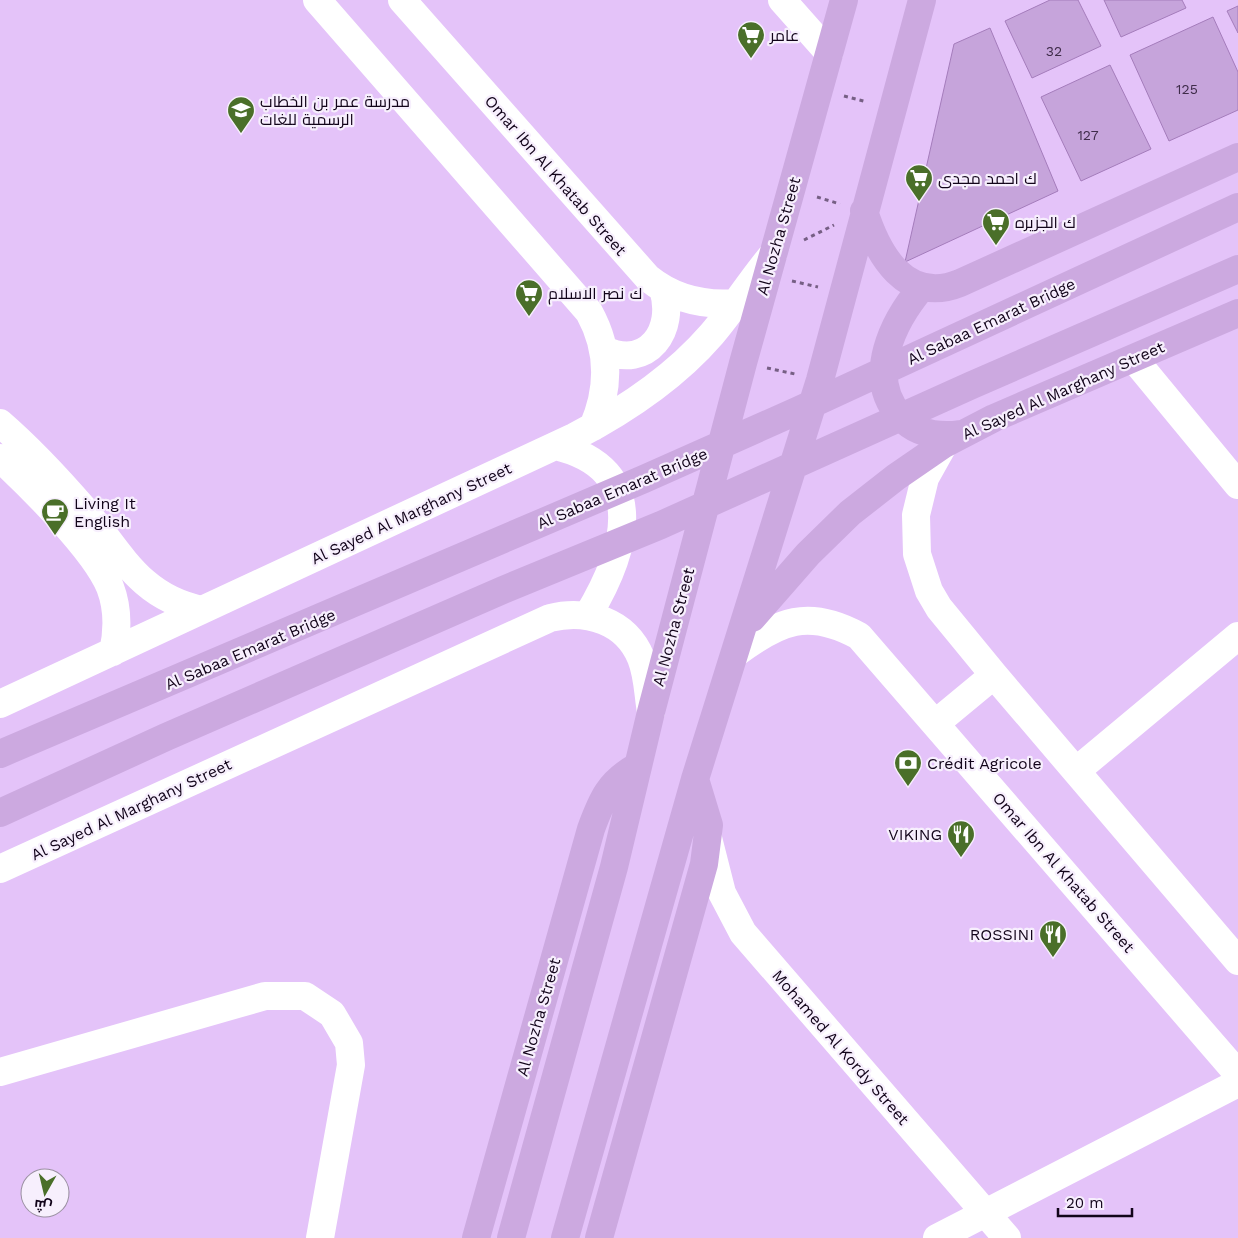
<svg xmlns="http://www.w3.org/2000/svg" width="1238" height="1238" viewBox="0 0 1238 1238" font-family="'Work Sans',Cairo,sans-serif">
	<rect width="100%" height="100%" fill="#e4c3f9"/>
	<!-- building -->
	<path fill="#c6a4db" stroke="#a47cbb" d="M1050 0H1078L1101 46 1032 78 1005 21Z
		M1104 0H1182L1186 8 1121 37Z
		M1238 6V33L1227 11Z
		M1213 17 1238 72V110L1169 141 1130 55Z
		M990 28 1058 191 905 262 954 44Z
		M1110 65 1151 149 1081 181 1041 97Z"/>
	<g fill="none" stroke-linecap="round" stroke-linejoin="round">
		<!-- path -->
		<path stroke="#765f84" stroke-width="3" stroke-dasharray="4 4" stroke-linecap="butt" d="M844 96 867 102
			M817 197 840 204
			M804 240 834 225
			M792 281 818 287
			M767 368 795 374"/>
		<!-- minor -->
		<path stroke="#fff" stroke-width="28" d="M317 0 589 312C610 350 610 388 593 427
			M402 0 648 278C674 299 703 306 737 303
			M782 0 829 53
			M604 350C648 370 676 330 663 289
			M1134 359 1238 485
			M0 423C30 449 57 478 83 508 121 553 139 597 202 610
			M944 444 925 478 916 515 917 554 929 591 939 608 994 675 1238 961
			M555 446C652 469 626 552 588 615
			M0 458C31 487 95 550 110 587 118 608 118 630 113 652
			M736 653C779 621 808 608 859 636L1238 1074
			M0 704 574 437C626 410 674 378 712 334 734 308 751 280 773 254
			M936 723 994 675
			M1076 771 1238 636
			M708 838 722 893 743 933 1007 1238
			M0 869 550 618C587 609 626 621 641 658 648 675 648 695 651 712
			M0 1072 265 996H305L332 1014 349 1043 351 1065 320 1238
			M937 1238 1238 1083"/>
		<!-- major -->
		<path stroke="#cca9e0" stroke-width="28" d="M864 211C878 255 906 305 960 283L1238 157
			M922 287C893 321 865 377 900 416 916 434 938 437 960 434
			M752 618 808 554 850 513 896 477 944 444 994 418 1238 313
			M0 754 644 479 799 410 1238 207
			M0 813 166 737 503 590 661 525 972 385 1238 269
			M476 1238 591 829C602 799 609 782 638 766
			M511 1238 614 867 651 712 743 363 844 0
			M565 1238 695 779 820 380 922 0
			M599 1238 704 864 709 825 695 779"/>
	</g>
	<!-- icons -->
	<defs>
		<g id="supermarket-pin" transform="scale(1.4375)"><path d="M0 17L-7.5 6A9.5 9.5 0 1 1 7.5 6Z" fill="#4a6f29" stroke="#f7effd"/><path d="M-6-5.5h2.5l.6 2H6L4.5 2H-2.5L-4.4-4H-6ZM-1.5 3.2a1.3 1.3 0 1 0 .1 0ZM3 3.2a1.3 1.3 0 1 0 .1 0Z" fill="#fff"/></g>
		<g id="school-pin" transform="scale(1.4375)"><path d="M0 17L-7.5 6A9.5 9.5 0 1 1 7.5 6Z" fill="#4a6f29" stroke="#f7effd"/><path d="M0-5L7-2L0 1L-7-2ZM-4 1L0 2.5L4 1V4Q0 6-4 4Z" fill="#fff"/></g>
		<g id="cafe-pin" transform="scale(1.4375)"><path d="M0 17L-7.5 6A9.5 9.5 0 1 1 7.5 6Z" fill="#4a6f29" stroke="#f7effd"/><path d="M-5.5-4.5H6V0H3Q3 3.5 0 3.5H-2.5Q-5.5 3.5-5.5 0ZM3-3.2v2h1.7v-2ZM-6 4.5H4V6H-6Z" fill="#fff"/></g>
		<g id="bank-pin" transform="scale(1.4375)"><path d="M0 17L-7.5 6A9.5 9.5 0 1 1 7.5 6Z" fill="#4a6f29" stroke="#f7effd"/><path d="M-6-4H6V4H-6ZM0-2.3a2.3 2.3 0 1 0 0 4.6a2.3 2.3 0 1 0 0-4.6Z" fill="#fff"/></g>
		<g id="restaurant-pin" transform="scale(1.4375)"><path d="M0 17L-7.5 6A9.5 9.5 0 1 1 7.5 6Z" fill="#4a6f29" stroke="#f7effd"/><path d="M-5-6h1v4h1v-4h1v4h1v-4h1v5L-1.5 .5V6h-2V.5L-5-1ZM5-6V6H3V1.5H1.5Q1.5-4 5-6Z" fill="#fff"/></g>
	</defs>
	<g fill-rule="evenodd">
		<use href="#supermarket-pin" x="751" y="35"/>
		<use href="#school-pin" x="241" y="110"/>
		<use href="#supermarket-pin" x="919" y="178"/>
		<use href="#supermarket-pin" x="996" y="222"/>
		<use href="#supermarket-pin" x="529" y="293"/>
		<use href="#cafe-pin" x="55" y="512"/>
		<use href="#bank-pin" x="908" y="763"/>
		<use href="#restaurant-pin" x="961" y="834"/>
		<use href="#restaurant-pin" x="1053" y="934"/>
	</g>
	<g text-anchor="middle" stroke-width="4.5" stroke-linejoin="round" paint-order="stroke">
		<!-- number labels -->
		<g font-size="14" fill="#3f2c4a">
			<text x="1054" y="56">32</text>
			<text x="1187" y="94">125</text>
			<text x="1088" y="140">127</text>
		</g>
		<!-- poi labels -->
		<g font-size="16" fill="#12041a" stroke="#f7effd" text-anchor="start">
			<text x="770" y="41">عامر</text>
			<text x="260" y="107">مدرسة عمر بن الخطاب<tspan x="260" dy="18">الرسمية للغات</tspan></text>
			<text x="938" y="184">ك احمد مجدى</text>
			<text x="1015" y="228">ك الجزيره</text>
			<text x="548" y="299">ك نصر الاسلام</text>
			<text x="74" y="509">Living It<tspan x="74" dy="18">English</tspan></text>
			<text x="927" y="769">Crédit Agricole</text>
			<text x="942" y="840" text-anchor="end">VIKING</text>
			<text x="1034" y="940" text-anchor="end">ROSSINI</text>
		</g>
		<!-- street labels -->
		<g font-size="16" fill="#12041a" stroke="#f7effd">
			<text transform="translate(556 175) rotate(49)" y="6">Omar Ibn Al Khatab Street</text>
			<text transform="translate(778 236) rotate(-74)" y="6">Al Nozha Street</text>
			<text transform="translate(991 321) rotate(-25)" y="6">Al Sabaa Emarat Bridge</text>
			<text transform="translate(1063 390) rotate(-24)" y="6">Al Sayed Al Marghany Street</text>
			<text transform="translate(622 488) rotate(-23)" y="6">Al Sabaa Emarat Bridge</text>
			<text transform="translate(411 513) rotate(-25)" y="6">Al Sayed Al Marghany Street</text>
			<text transform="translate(673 627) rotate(-75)" y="6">Al Nozha Street</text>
			<text transform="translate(250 649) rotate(-23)" y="6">Al Sabaa Emarat Bridge</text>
			<text transform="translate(131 809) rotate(-25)" y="6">Al Sayed Al Marghany Street</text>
			<text transform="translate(1064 872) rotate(49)" y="6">Omar Ibn Al Khatab Street</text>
			<text transform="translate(538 1017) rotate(-74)" y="6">Al Nozha Street</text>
			<text transform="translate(841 1047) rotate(49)" y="6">Mohamed Al Kordy Street</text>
		</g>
	</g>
	<!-- north arrow -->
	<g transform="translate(45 1193) rotate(188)"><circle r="24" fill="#f7effd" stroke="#9b91a2"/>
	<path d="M0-4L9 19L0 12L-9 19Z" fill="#4a6f29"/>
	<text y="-8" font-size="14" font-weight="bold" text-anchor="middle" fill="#12041a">ش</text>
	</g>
	<!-- scale -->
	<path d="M1058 1208v8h74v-8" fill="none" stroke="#12041a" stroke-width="2.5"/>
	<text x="1066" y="1208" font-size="15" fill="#12041a" stroke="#f7effd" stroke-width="4" paint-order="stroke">20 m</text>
</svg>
